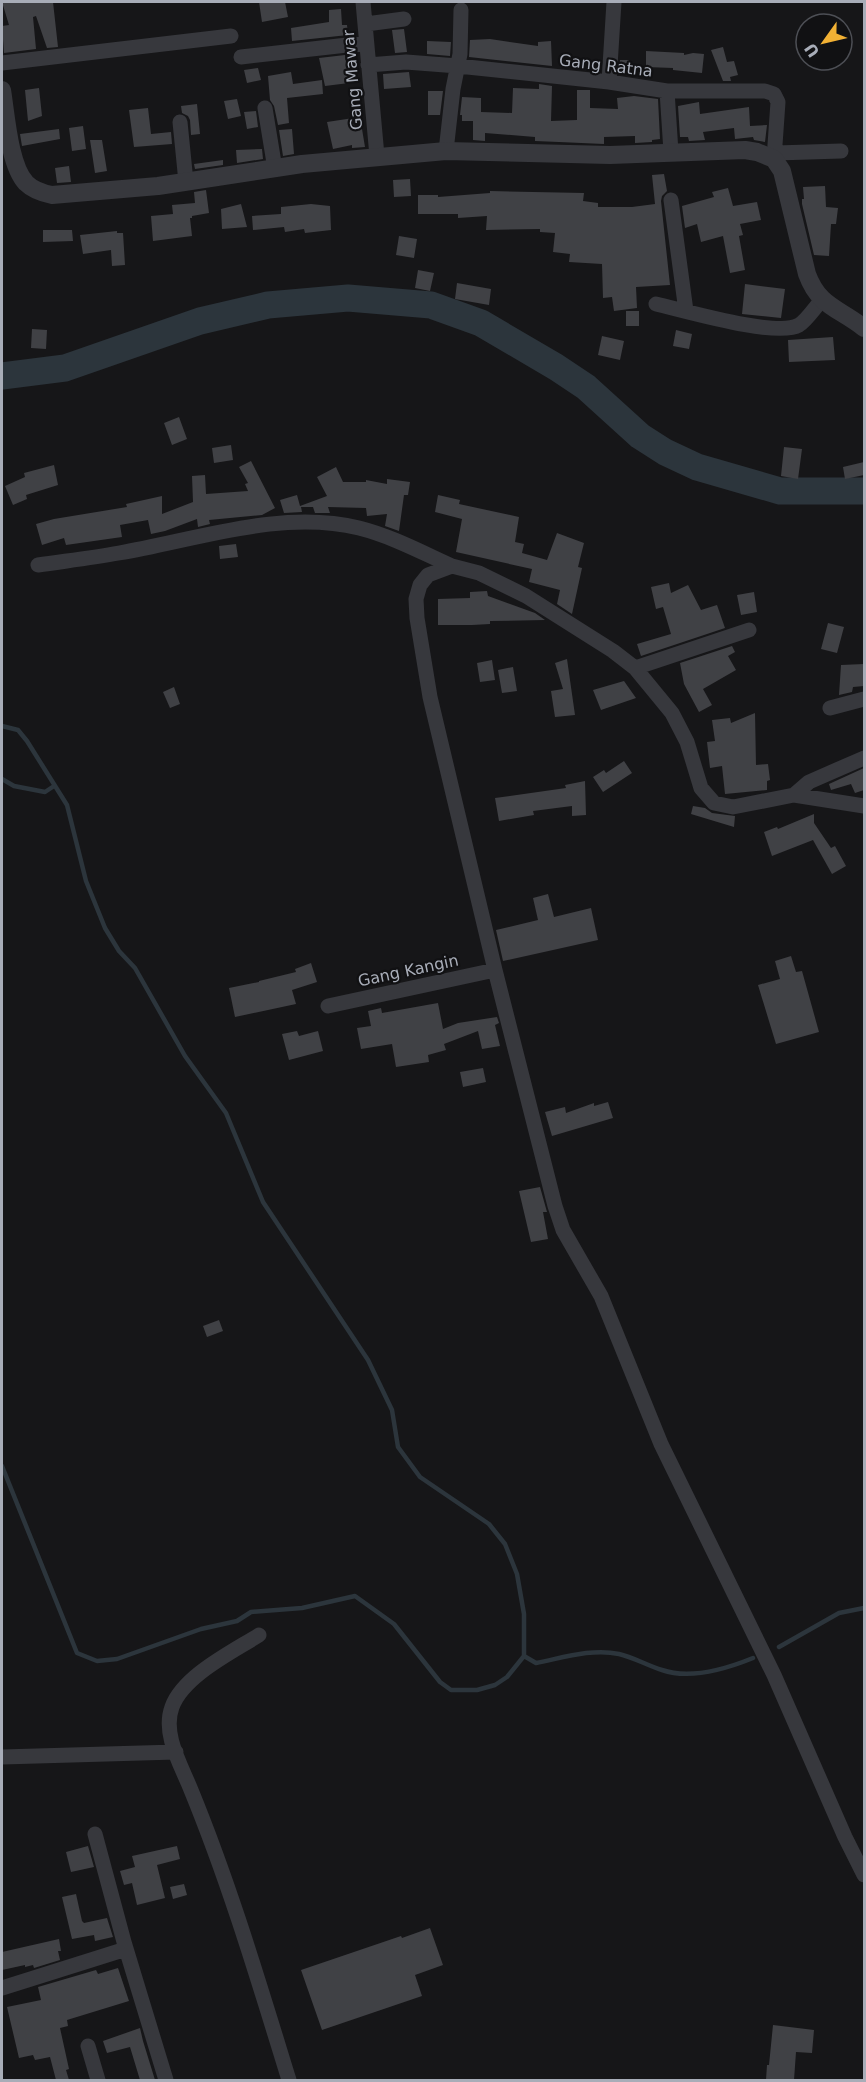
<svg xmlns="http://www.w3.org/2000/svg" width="866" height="2082" viewBox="0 0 866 2082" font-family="'DejaVu Sans',sans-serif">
	<rect width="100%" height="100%" fill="#161618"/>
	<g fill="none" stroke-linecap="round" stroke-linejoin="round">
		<!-- stream -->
		<path stroke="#2c353c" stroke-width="4.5" d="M2 726 18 730 27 741 67 805 86 881 105 928 119 951 135 968 185 1056 226 1113 263 1202 368 1360 392 1410 398 1447 420 1477 489 1524 505 1544 517 1574 524 1614V1656L536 1663C562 1658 592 1648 619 1654 633 1657 648 1666 662 1670 691 1680 726 1669 753 1658
			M2 779 14 786 45 792 54 786
			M2 1466 77 1653 97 1661 117 1659 201 1629 237 1621 251 1612 302 1608 355 1596 394 1624 440 1682 451 1690H477L495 1685 507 1677 524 1656
			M779 1647 839 1613 864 1608"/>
		<!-- river -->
		<path stroke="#2c353c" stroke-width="27" d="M2 376 65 368 200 321 268 305 348 298 431 305 481 323 556 367 586 387 640 436 665 452 697 467 780 491H864"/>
	</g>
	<!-- building -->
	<path fill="#404145" d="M2 2H53L58 47 47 48 36 16 33 17 36 49 4 53 2 26 9 25Z
		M259 2H285L288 17 262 22Z
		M341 9 342 25H347L348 35 292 41 291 28 329 22V10Z
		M404 29 407 52 395 53 392 30Z
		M490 39 538 46V42L551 41 552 66 469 57 470 40Z
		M427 41 451 42 450 56 427 54Z
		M723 47 727 62 734 61 738 75 730 77 731 81H723L711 50Z
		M646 51 684 53V55L693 53 704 54 702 73 673 70V68L646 67Z
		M345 55 349 83 325 86 319 58Z
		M620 60H629L630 73 619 74Z
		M258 68 261 80 247 83 244 70Z
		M291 72 293 84 322 80 323 94 287 98 289 123 278 125 274 106 270 100 268 76Z
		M409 72 411 87 384 89 383 74Z
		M539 84 552 86 551 121 577 120V90H590V108L618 109 617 98 634 96 658 99 660 139 652 140V142L635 143V136L604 137V144L559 142 535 141V137L485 133V141L473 140V121H462V115H460L462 97 481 98V112L512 113 513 88 539 89Z
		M39 88 42 116 28 121 25 90Z
		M428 91H443L440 115H428Z
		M237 99 241 116 228 119 224 101Z
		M699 102 700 114 749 107 750 126 767 125 765 142 754 140 753 137 735 139 734 128 703 132 705 140 689 141 688 137H680L678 106Z
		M197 104 200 134 191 135 190 120 188 116 182 113 181 106Z
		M148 108 151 134 171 132 172 144 134 147 129 110Z
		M256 111 258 127 247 129 244 112Z
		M360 117 365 147 352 148V145L333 149 327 122Z
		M83 126 86 149 72 151 69 128Z
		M59 129 60 139 22 146 20 134Z
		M292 129 294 154 283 156 279 130Z
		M90 140H102L107 171 95 173Z
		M262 149 263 159 237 163 236 150Z
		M223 160V165L195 169 194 164Z
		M69 166 71 182 57 183 55 168Z
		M664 174 667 191 662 196 661 201 670 285 636 287 637 308 614 311 612 297 603 298 602 264 569 262 570 254 553 252 555 233 540 232V229L486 230 487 216 458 218V214H418V195H438V197L490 193V191L584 193 583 201 598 203V207H632L655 204 652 175Z
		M410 179 411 196 394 197 393 180Z
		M825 186 826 207 838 208 836 224H831L829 256 814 255 802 204V199H804L803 187Z
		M728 188 733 206 757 202 761 220 740 224 743 235 739 236 745 270 730 273 723 236 701 242 697 224 685 228 682 206 714 197 712 192Z
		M206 190 209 213 192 216V218H190L192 236 153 241 151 216 173 214 172 205 195 203 194 192Z
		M241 204 247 227 222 229 221 209Z
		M311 204 330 206 331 230 305 233 304 229 285 232 284 227 253 230 252 216 281 214V207Z
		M43 230H72L73 241 43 242Z
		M117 231V233H123L125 265 112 266 111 250 83 254 80 235Z
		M399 236 417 239 414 258 396 255Z
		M418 270 434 273 430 291 415 288Z
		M457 283 491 289 489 305 455 299Z
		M745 284 785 289 781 318 742 314Z
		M626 311H639V326H626Z
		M32 329 47 330 46 349 31 348Z
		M676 330 692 334 689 349 673 346Z
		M602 336 624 341 620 360 598 355Z
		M833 337 835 360 789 362 788 340Z
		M179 417 187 439 172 445 164 423Z
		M231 445 233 460 214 463 212 448Z
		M784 447 802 449 798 479 781 476Z
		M251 461 275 508 262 515 209 520 210 524 198 527 197 519 165 531 151 534 148 520 120 525 122 537 66 545 64 538 42 545 36 524 54 519 127 507 126 504 162 496V514L193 502 192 476 205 475 206 494 248 491 245 484 248 483 239 467Z
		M864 462V475L845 479 843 467Z
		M54 465 58 485 26 495 27 499 13 505 5 486 25 477 24 473Z
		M336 467 343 482H366V480L387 484V479L410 482 408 495H404L399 531 385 526 387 514 367 516 366 508 328 507 330 513H315L313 507H301L302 512 284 513 280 500 297 495 300 506 327 496 317 477Z
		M438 495 460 500 459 504 519 517 515 542 524 544 522 553 547 560 557 533 584 543 578 567 582 568 572 614 557 604 560 590 529 582 532 569 456 552 462 519 435 512Z
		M236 544 238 557 220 559 219 546Z
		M669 583 671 593 688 585 701 610 717 605 725 628 641 656 637 644 671 634 663 607 656 609 651 587Z
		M487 591 488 596 535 613 545 620 490 621V624L472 625H438V599L470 598V592Z
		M754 592 757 612 741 615 737 595Z
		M828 623 844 627 837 653 821 649Z
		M732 646 735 652 728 656 736 670 703 689 712 705 699 712 684 684 680 663Z
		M567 659 575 715 555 717 551 691 563 689 555 663Z
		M492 660 495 680 480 682 477 663Z
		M864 664V686L853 687 852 692 839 695 841 665Z
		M513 667 517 691 502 693 498 670Z
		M624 681 636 698 601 710 593 690Z
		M174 687 180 704 170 708 163 692Z
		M755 713 756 765 768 764 770 780 767 781V790L725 794 722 766 710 768 707 742 715 741 712 720 730 718 731 723Z
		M624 761 632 773 603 792 593 777 604 770 606 773Z
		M864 768V790L855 793 851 784 831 790 829 784Z
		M585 781 586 815 572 816V806L533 811 534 815 499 821 495 798 566 788 565 785Z
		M693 806 705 808 712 813 735 816 734 827 691 814Z
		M814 814V823L831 848 835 846 846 866 832 874 813 840 772 856 764 832 777 827 778 829Z
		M548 894 554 917 591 908 598 940 503 961 496 930 538 920 533 898Z
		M791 956 796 972 802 971 819 1032 776 1044 758 985 780 979 775 961Z
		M311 963 317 982 292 990 296 1004 235 1017 229 988 259 982V981L296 972 295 969Z
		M438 1003 443 1029 458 1023 497 1017 499 1023 495 1025 500 1046 482 1049 478 1031 444 1044 446 1050 428 1055 429 1062 396 1067 392 1044 361 1049 357 1028 371 1026 368 1011 381 1008 382 1013Z
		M297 1031 299 1036 318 1031 323 1051 289 1060 282 1034Z
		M483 1068 486 1082 463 1087 460 1072Z
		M608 1102 613 1118 552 1136 545 1112 565 1107 566 1113 594 1103V1106Z
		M540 1187 547 1212H543L548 1239 531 1242 519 1191Z
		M219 1320 223 1331 207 1337 203 1326Z
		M88 1846 94 1867 71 1872 66 1852Z
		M177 1846 180 1859 157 1865 165 1898 137 1905 132 1883 124 1885 120 1871 135 1867 132 1856Z
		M184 1884 187 1895 173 1899 170 1887Z
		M76 1894 82 1921 84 1923 107 1918 113 1937 95 1941 94 1935 72 1939 62 1897Z
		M430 1928 443 1965 415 1975 422 1996 322 2030 301 1970 401 1936 402 1938Z
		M59 1939 61 1951H58L60 1960 34 1968 33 1965 25 1967V1965L2 1970V1952Z
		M118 1968 129 2001 67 2020 68 2026 60 2028 69 2069 66 2070 69 2080H56L50 2057 35 2060 33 2055 19 2058 7 2007 41 2000 38 1987 96 1970 98 1974Z
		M773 2025 814 2030 812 2053 796 2052 794 2080H766L767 2065H769Z
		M140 2028 143 2041 155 2080H140L130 2047 107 2053 103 2041Z"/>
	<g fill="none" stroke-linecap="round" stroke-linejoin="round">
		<!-- minor -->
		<path stroke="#37383d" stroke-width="15" d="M363 2 377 156
			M366 24 404 19
			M241 57 365 43
			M2 63 231 36
			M368 65 406 62 458 66 609 82 667 91H765L774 94 778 102 774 159
			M609 82 614 2
			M667 91 671 152
			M265 108 275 169
			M180 122 186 182
			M446 151 453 89 460 54 461 10
			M776 153 841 151
			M671 200 686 311
			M656 304C683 310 777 338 799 325 807 320 815 307 822 300
			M38 565C65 561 92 558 119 553 196 540 281 509 359 528 391 536 421 552 452 566
			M635 668 749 630
			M830 708 864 699
			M794 795 809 782 864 758
			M864 806 794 795 733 807 714 803 701 788 687 742 672 713 635 668 613 651 526 596 479 573 452 566 428 575 420 585 416 599 417 618 430 697 495 970 555 1206 563 1230 601 1296 661 1444 774 1675 845 1837 864 1875
			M328 1006 495 970
			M259 1635C232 1652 183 1676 172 1707 162 1734 181 1765 191 1790 230 1885 259 1983 289 2080
			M2 1757 176 1752
			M95 1834 124 1942 166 2080
			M2 1988 126 1949
			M88 2046 98 2080"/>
		<!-- tertiary -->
		<path stroke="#37383d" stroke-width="18" d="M2 90C6 114 9 165 26 183 33 190 42 193 52 195L158 186 302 164 446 151 610 155 745 150 757 152 774 159 782 171 807 274C819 307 839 308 864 328"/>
	</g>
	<g text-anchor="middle" stroke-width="4.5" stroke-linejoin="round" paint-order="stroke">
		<!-- street labels -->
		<g font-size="16" fill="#a8adb8" stroke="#111113">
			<text transform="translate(606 65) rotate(7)" y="6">Gang Ratna</text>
			<text transform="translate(352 80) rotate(-95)" y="6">Gang Mawar</text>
			<text transform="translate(408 970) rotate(-12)" y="6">Gang Kangin</text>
		</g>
	</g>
	<!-- border -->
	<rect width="866" height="2082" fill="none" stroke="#a8adb8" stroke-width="6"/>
	<!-- north arrow -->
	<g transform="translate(824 42) rotate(236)"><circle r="28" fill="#111113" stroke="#4d4f55" stroke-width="1.5"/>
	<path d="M0-4.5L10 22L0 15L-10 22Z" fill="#f2b134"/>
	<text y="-9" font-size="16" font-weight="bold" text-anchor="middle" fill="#a8adb8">U</text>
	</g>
</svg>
